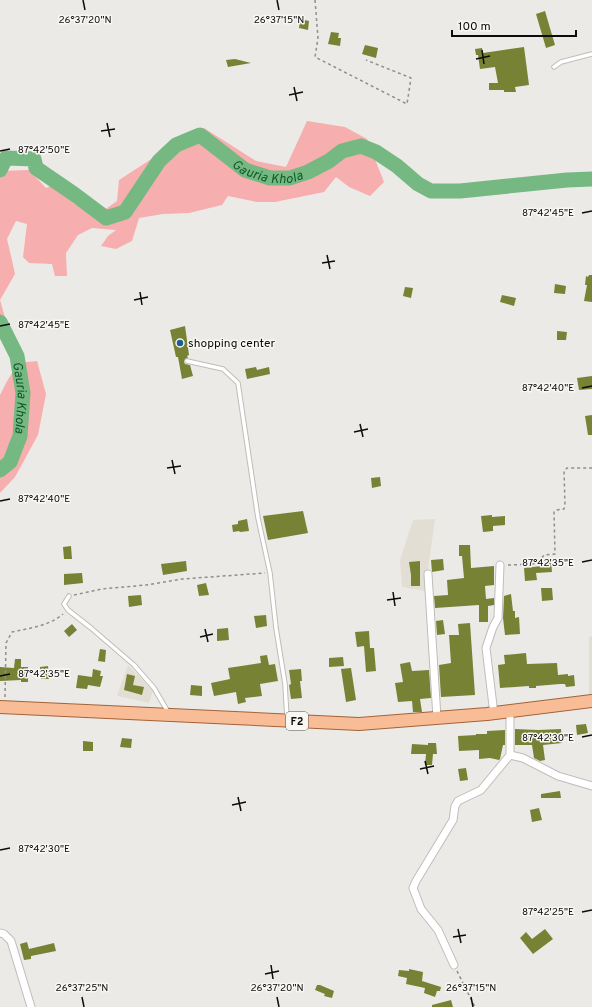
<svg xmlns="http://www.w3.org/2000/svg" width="592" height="1007" viewBox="0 0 592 1007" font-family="Overpass,sans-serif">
	<rect width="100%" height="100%" fill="#eceae7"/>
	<!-- built -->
	<path fill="#e3ded4" d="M435 519 425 591 402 587 400 560 413 520Z
		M592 636V695H589V637Z
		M128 665 153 691 149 703 117 696Z"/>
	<!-- green -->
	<path fill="#f6aeae" d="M307 121 345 127 367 139 384 182 370 196 349 187 336 177 324 192 275 202H257L228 196 222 205 189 213 163 214 139 218 132 241 116 249 101 246 108 236 116 230 92 228 78 235 66 253 67 276H55L52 264 29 263 23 257 27 224 16 221 7 239 11 256 15 274 0 300 10 335H0V171L29 170 46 188 58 183 73 203 96 216 117 201 119 180 156 156 204 128 256 161 286 167Z
		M37 361 46 394 38 435 15 477 0 493V395L6 383 18 363Z"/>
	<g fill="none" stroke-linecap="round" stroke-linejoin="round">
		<!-- river -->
		<g stroke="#75b882" stroke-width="15">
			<path id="s1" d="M0 170 6 158 34 159 36 168 74 194 106 218 125 212 159 161 176 145 200 135 245 170 270 178H290L308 172 329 161 342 151 361 146 376 152 397 166 418 184 431 191H460L567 180 592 179"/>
			<path id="s2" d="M0 322 17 356 23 393 20 436 10 462 0 470"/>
		</g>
	</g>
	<!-- building -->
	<path fill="#778235" d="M545 11 555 45 546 48 536 14Z
		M300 19 309 21 308 30 299 28Z
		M331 32 339 33 338 38H341L340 46 328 44Z
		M365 45 378 48 376 58 362 54Z
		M524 47 529 85 515 87 516 92H504V90H489V83H498L495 67 480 69 478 55H476L475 49 482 48 483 53Z
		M235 59 251 63 228 67 226 60Z
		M589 275H592V302L584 301 587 285H585L586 276 588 277Z
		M555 284 566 286 565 294 554 293Z
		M405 287 413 288 411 298 403 296Z
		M502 295 516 298 514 306 500 302Z
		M185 326 189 355 187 356 188 358 185 359 184 362 185 364 190 365 193 376 182 379 178 357H176L170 330Z
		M557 331 567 332 566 340H557Z
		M256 367 257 370 269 367 270 374 247 379 245 369Z
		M592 376V389L579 390 577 378Z
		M592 415V435H588L585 416Z
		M380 477 381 486 372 488 371 478Z
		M303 511 308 533 268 540 263 516Z
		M492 515V517L505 516V525L493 526V531L483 532 481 516Z
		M247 519 249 531 240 532 239 531 233 532 232 525 238 524V521Z
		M459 545H470L471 568 494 566V585L485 586 486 599 494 598V605L488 606V622H479V605L435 608 434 596 448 595 447 580 464 578 462 556H459Z
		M71 546 72 559H64L63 547Z
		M443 559 444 570 432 572 431 560Z
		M186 561 187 571 163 575 161 564Z
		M420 561V586H411V575L409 562Z
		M551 561 552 572 536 573 537 580 525 581 524 568 542 566V562Z
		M82 573 83 583 64 585V574Z
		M206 583 209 595 199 596 197 585Z
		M541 588H552L553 600 542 601Z
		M511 594 513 611H515V618L519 617 520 634 505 635 503 618 504 596Z
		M141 595 142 605 129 607 128 596Z
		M266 615 267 626 256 628 254 616Z
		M443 620 445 634 437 635 436 621Z
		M470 623 475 695 441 697 439 665 451 663 449 635H459L458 624Z
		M72 624 77 630 69 637 64 631Z
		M228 628 229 640 217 641V629Z
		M369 631 370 648H374L376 671 366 672 364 646 357 647 355 632Z
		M100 649 106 650 105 662 98 661Z
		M526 653 527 664 557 663 558 675 568 674V676L574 675 575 686 566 687 565 684H560L536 686V688H529V686L500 688 498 665 505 664 504 655Z
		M267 655 269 665 275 664 278 681 260 684 262 696 245 698 246 702 238 704 236 692 214 696 211 683 230 679 228 668 261 663 260 656Z
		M343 657 344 666 329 667V658Z
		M15 659H21V667H28V682H21V680L0 681V667L14 668Z
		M410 662 412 671 429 670 431 698 420 699 422 712H413L412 701 398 702 395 683 403 682 400 664Z
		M48 666 49 679H41L40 667Z
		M351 668 356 700 346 702 341 669Z
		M93 669 101 671 100 676H103L100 687 88 685 87 689 76 688 78 675 92 677Z
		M301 669 302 681H300L302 698 291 699 289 685 291 684 289 670Z
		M127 674 135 676 133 685 144 687 142 695 124 690Z
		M191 685 202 686V696L190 695Z
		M586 724 588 733 577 735 576 725Z
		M515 729 538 730 561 729 562 743 543 745 545 760 540 761 534 758 532 745H515Z
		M505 730V745H503L500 759 499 760 490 758 479 759V750L459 751 458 736 476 735V734H487V731Z
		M122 738 132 739 131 748 120 747Z
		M83 741 93 742V751H83Z
		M428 743H436L437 754H433L432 765H425L426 754H411L412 744 428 745Z
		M466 768 468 780 460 781 458 769Z
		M560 791 561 798H541V794Z
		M539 808 542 820 532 822 530 810Z
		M545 929 553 939 533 954 520 938 526 932 532 939Z
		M27 942 29 949 54 943 56 951 31 956V959L24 960 20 944Z
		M409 969 423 972 422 981 441 987 440 991H437L435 997 424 993 425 988 406 984 407 978 398 976 399 970 409 971Z
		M317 985H320L334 991 332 998 324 996 325 994 315 990Z
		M451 1000 453 1007H432V1005Z"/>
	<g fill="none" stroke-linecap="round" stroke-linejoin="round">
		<!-- lane casing -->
		<g stroke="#bebdba" stroke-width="5.5">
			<path id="lane" d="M554 67 561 62 592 54
				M187 361 223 369 238 383 258 518 270 573 276 628 285 684 287 719
				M69 596 64 604 68 610 91 628 134 665 154 688 168 712"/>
		</g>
		<!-- street casing -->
		<g stroke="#bebdba" stroke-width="9">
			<path id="street" d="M428 574 437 718
				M494 714 486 648 493 627 498 618 500 565
				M510 755 523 758 558 776 592 786
				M0 933 4 934 11 941 31 1007
				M454 965 438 930 421 909 413 888 416 881 453 820 455 806 458 801 481 790 510 755V711"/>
		</g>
		<!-- primary casing -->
		<g stroke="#a36238" stroke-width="14">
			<path id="primary" d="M0 707 150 714 359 724 487 714 592 701"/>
		</g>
		<!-- path -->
		<path stroke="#8f8e8c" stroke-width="1.5" stroke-dasharray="3 3" stroke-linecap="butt" d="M315 0 318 38 315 57 407 104 411 78 366 60
			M508 565 533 564 541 559 544 555 555 554 554 512 556 510 564 509 565 506 564 471 567 468H592
			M74 595 102 589 146 585 182 579 265 573
			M5 697 6 643 12 632C30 628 49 626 63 614
			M457 971 475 1007"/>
		<!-- lane -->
		<use href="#lane" stroke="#fff" stroke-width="3.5"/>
		<!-- street -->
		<use href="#street" stroke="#fff" stroke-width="7"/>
		<!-- primary -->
		<use href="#primary" stroke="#f8bd96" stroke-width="12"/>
	</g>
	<!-- ticks -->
	<path fill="none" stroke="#0c0c0b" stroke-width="1.5" d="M83 0 85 10M277 0 279 10M482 50 484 64M476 59 490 56M294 87 297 101M289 95 303 92M107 123 110 137M101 131 115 129M0 151 10 149M582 213 592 211M327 255 330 269M322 263 335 261M140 292 142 305M134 300 148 297M0 326 10 324M582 388 592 386M360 424 363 437M354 432 368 429M172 460 175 474M167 468 181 466M0 501 10 499M582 562 592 560M393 592 395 606M387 600 401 598M205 629 208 642M200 637 213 634M0 676 10 674M582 737 592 735M425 761 428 774M420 769 434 766M238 797 241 811M232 805 246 802M0 850 10 848M582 912 592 910M458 929 461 943M453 937 466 935M271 965 273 979M265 974 279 971M82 997 84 1007M277 997 279 1007M471 997 473 1007"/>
	<!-- markers -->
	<circle fill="#1a5e93" stroke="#f9f7f4" stroke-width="1.5" cx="180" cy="343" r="4"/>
	<g text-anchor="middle" stroke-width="3" stroke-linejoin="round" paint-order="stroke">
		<!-- shield labels -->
		<rect fill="#f9f7f4" stroke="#535251" stroke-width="1" x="286" y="712" width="22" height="18" rx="3"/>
		<g font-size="11" font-weight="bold" fill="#0c0c0b">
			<text x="297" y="725">F2</text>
		</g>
		<!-- poi labels -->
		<g font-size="12" fill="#0c0c0b" stroke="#f9f7f4" text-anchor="start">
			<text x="188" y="347">shopping center</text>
		</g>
		<!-- water labels -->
		<g font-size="13" font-style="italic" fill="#0c5827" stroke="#f9f7f4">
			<text dy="5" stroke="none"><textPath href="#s1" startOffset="347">Gauria Khola</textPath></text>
			<text dy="5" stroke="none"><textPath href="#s2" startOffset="80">Gauria Khola</textPath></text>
		</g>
	</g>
	<g font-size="10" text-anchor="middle" fill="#0c0c0b" stroke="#f9f7f4" stroke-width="3" stroke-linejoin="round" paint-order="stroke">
		<text x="85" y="23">26°37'20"N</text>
		<text x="279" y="23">26°37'15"N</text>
		<text x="44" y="153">87°42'50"E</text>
		<text x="548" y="216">87°42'45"E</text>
		<text x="44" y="328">87°42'45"E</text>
		<text x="548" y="391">87°42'40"E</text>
		<text x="44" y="502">87°42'40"E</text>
		<text x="548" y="566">87°42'35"E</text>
		<text x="44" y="677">87°42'35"E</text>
		<text x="548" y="741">87°42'30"E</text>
		<text x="44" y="852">87°42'30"E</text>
		<text x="548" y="915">87°42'25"E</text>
		<text x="82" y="991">26°37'25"N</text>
		<text x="277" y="991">26°37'20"N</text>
		<text x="471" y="991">26°37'15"N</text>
	</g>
	<!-- scale -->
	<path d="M452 30v6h124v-6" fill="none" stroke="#0c0c0b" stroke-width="2"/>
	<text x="458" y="30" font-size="12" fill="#0c0c0b" stroke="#f9f7f4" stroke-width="3" paint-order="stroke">100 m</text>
</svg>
